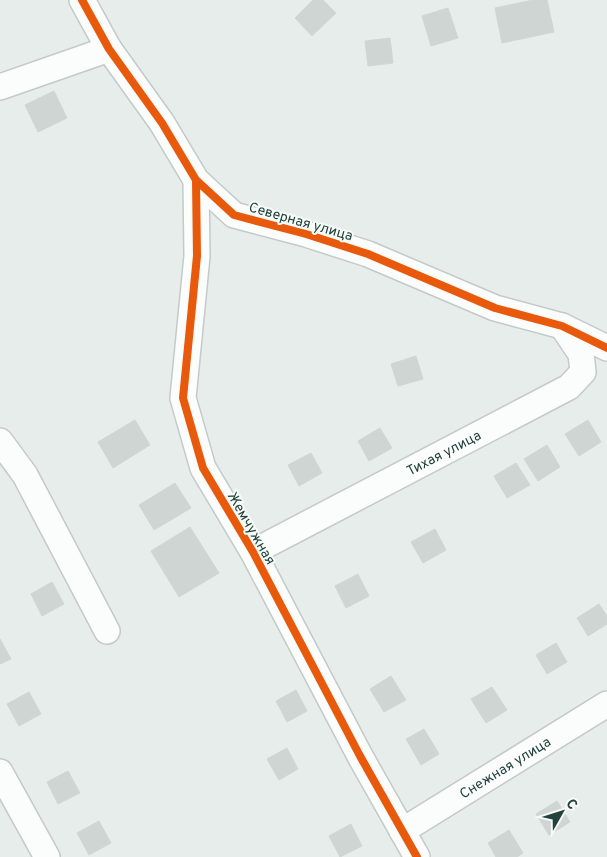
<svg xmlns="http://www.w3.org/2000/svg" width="607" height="857" viewBox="0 0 607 857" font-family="Overpass,sans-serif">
	<rect width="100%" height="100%" fill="#e7edea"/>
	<!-- building -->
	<path fill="#cfd5d3" stroke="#cfd6d3" d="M313 0H323L336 13 312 36 295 18Z
		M533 0H547L554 32 502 43 495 8Z
		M448 8 458 38 431 46 422 16Z
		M390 38 393 63 368 66 365 41Z
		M54 91 67 118 38 132 25 105Z
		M416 356 423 379 398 386 391 364Z
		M135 420 150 445 113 468 98 442Z
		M588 420 601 442 579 456 565 434Z
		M380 428 392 448 369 461 358 441Z
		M547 445 560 467 538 481 524 459Z
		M311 453 322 473 299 486 288 465Z
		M516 463 530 485 507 498 494 476Z
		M175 483 191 508 154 530 139 505Z
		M190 527 219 573 179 597 151 551Z
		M435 529 446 550 423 563 411 542Z
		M358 574 369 596 346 608 335 586Z
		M52 582 64 604 42 616 31 594Z
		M599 604 607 616V624L588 636 577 618Z
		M0 639 11 659 0 664Z
		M556 643 567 662 547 674 536 655Z
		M391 676 406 700 384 712 370 689Z
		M492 687 507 710 486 723 471 699Z
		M296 690 307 711 287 722 276 701Z
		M29 692 41 714 19 726 7 704Z
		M424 729 439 754 421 765 406 739Z
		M287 748 298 769 279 780 267 759Z
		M68 771 80 793 58 804 47 782Z
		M557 801 570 822 549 835 536 814Z
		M99 821 111 843 89 855 77 833Z
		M351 824 362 846 340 857 329 836Z
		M509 830 523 853 517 857H496L488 843Z"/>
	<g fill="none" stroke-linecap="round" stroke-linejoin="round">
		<!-- minor casing -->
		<g stroke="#c4cac7" stroke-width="28">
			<g id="minor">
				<path d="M82 0 109 49 162 123 196 180 234 215 306 234 368 254 495 308 562 326 607 348"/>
				<path d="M0 87 109 49"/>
				<path d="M196 180 197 256 183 398 203 468 253 552 360 756 417 857"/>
				<path d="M0 441 25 475 107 631"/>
				<path id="s1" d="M253 552 569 387 583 372 581 354 562 326"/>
				<path d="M0 772 47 857"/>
				<path id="s2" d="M402 831 607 704"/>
			</g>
		</g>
		<!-- minor -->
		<use href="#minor" stroke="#fbfcfc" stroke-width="25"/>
		<!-- cycleway casing -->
		<g stroke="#f6fbf8" stroke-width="11">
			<path id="cycleway" d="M82 0 109 49 162 123 196 180 234 215 306 234 368 254 495 308 562 326 607 348
				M196 180 197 256 183 398 203 468 253 552 360 756 417 857"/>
		</g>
		<!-- cycleway -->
		<use href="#cycleway" stroke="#e8590c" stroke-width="8"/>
	</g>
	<g text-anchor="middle" stroke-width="4" stroke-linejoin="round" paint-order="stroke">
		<!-- street labels -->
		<g font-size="14" fill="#22423a" stroke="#f6fbf8">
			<text transform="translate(301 221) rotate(16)" y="5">Северная улица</text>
			<text dy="5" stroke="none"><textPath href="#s1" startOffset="215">Тихая улица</textPath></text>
			<text transform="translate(252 528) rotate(60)" y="5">Жемчужная</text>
			<text dy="5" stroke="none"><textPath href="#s2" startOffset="121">Снежная улица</textPath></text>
		</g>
	</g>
	<!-- north arrow -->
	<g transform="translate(562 812) rotate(51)" stroke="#f6fbf8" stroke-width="4" paint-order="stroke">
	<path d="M0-4L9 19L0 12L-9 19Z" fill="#22423a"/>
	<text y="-8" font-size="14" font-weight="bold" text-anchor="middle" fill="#22423a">С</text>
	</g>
</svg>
